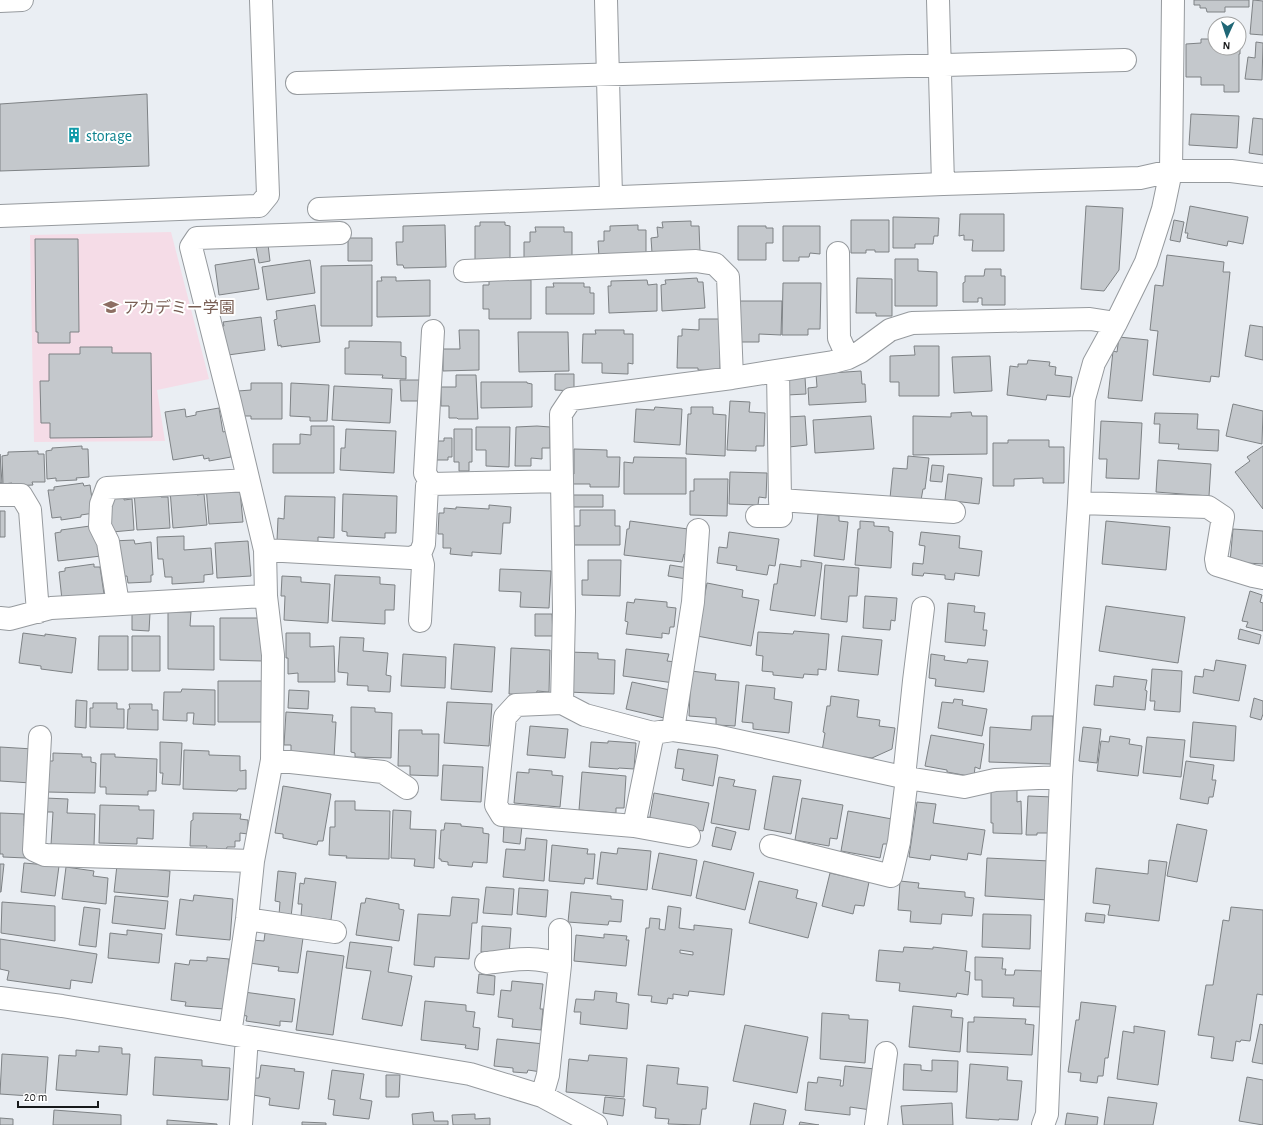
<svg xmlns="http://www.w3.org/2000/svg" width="1263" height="1125" viewBox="0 0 1263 1125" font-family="'Alegreya Sans','Noto Sans JP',sans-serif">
	<rect width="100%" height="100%" fill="#eaeef3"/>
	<!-- education -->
	<path fill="#f5dce7" d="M171 232 209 379 157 390 165 441 34 442 30 235Z"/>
	<!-- building -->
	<path fill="#c4c8cc" stroke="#7e8285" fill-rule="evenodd" d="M1194 0H1249V7H1225V12H1207L1206 8H1200V5H1194Z
		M1253 0 1263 1V35L1250 34Z
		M1201 39H1215V48H1239V39H1240V54H1239V92H1224V85H1201V77H1186V44L1201 43Z
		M1256 42 1263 43 1262 80 1245 79 1248 57 1255 58Z
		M147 94 149 166 0 171V104Z
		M1191 114 1239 116 1237 148 1189 145Z
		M1253 118 1263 119V155L1249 153Z
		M1086 206 1123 208 1119 270 1104 291 1081 289Z
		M1190 206 1248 217 1243 244 1228 241 1227 246 1187 238 1188 233H1185Z
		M960 214H1004V251H972L973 240H964V235L959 236Z
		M893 217 939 218 938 236H934L933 244H915V248H893Z
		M851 220H889V252H875V250H866V253H851Z
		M1174 220 1184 222 1180 242 1170 240Z
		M691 221V226H699L700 252 652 253 651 238 658 237 657 227 663 228 662 222Z
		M480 222H505V225L510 226V263H475V226H480Z
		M445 225 446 267 404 268 403 265H397L396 242H403V226Z
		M638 225V230H646V256L599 257 598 241H604V231H610V226Z
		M738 226H766V228H773V243H766V260H738Z
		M783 226H820V254L810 253 809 257H799V261H783Z
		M535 227H564V232H572V257L524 258V242H530V232H536Z
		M348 238H372V261H348Z
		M35 239H78L79 332H70V343H38V332H36Z
		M268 244 270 261 259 263 256 246Z
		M1167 255 1224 262 1223 272H1230L1219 377 1211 376 1210 382 1153 375 1158 331 1150 330 1155 285 1163 286Z
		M254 259 259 289 219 295 215 265Z
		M895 259H918V271L937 272V306H895Z
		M310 260 315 293 267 300 262 267Z
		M372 265V326H321V266Z
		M985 269H1001V276H1005V305H982V298H978V302H963V283L965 282V276H984Z
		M381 277H396V281L430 280V316L377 317V281H382Z
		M697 278 698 282H703L705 308 662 311 661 285 666 284 665 280Z
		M857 278 892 279V316H876V313H856Z
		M489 280H531V319H489V309H483V285H489Z
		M647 280 648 285 657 284V311L609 313 608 286H611V281Z
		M553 283H584V287H590V293H594V314H546V287H554Z
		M783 283H821L820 329H808V335H782Z
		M738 301H782L781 335 759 334V342H737Z
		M315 305 320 342 281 347V345L278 346 274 320 277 319 276 311Z
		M261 317 265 350 228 355 218 327 224 326 223 322Z
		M699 319H721L720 371 698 370V368H677L678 336H682V329L699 330Z
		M1250 325 1263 327V360L1245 356Z
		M459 330H479V370L443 371V349H460Z
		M595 330H624V334H633V364L628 363V374L602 373V363H582L583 334H596Z
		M518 332H568L569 371 519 372Z
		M1119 337 1148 340 1142 401 1108 398 1113 351 1117 352Z
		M349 341 401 342V356L406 357V379L382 378 383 375 345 374V348H349Z
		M914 346H939V396H899V382H890V356L915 355Z
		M80 347H112V353H151L152 437 50 438V423H41L40 381H49V354H80Z
		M990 356 992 391 954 393 952 357Z
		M1028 360 1050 362 1049 366 1056 367 1055 375 1072 377 1070 397 1047 395 1046 400 1007 395 1010 366 1018 367V364H1027Z
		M861 371 862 384H865L866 402 809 405 808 388 817 387 816 374Z
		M555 374H574V391L555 390Z
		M456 375H476L478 419H458L457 418H449V406H441V387H456Z
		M805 377 806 394 787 395 786 378Z
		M400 380H422V401H401Z
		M481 382H527V383L532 384V407L481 408Z
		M251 383H282V419H251V416H238V391L251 390Z
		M291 383 329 385 327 421H310V417L290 416Z
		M334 386 392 389 390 423 332 420Z
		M730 401 750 402 749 412 765 413 764 446H756V451L727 450Z
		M1233 404 1263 411 1262 444 1226 436Z
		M655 407 682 409 680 445 634 442 636 409 654 410Z
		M691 407H713V414L726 415 725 456 686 454 688 414H691Z
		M219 408 223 432 227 431 231 457 209 461V458L204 459 203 455 173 460 165 412 185 409 186 417 196 415V412Z
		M971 412 972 416H987V454L913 455V416L951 417V413Z
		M1155 413 1198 414 1197 429 1219 430 1218 451 1178 449 1179 444 1159 443 1160 424H1154Z
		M805 416 807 445 789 447 787 417Z
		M871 416 874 449 815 453 813 420Z
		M1101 421 1142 423 1139 479 1106 478 1107 459H1099Z
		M311 426H334V473H273V444H300V434L311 435Z
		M537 426 550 427V448H542V459L531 458V466H515L516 427Z
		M476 427H510L509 467 486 466V450H476Z
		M346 429 396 431 394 473 340 470 341 448H345Z
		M454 429H472V462H469V471H459V462H454Z
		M444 438H452V457H448V460H434V441H444Z
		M1008 440H1049V447H1064V483H1043V478L1014 479V486H993V443H1008Z
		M82 446V449H88L89 477 76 478 77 480 56 481V478L47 479 46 451 52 450V448Z
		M1263 446V509L1235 472 1250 461 1247 457Z
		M574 449 607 450V457H620L619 487H590V484H571V474H574Z
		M38 451V454H44L45 482H32L33 485 12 486V483L3 484 2 456 8 455V452Z
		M0 454 2 483H0Z
		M908 456 929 458 925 489H923L921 500 890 498 893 468 907 469Z
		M634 457 686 458V494H624V462L633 463Z
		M1158 460 1211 464 1209 496 1156 492Z
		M932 465 944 466 942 482 930 481Z
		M730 472 767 473 766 498 759 497 758 505 729 504Z
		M948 474 982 478 979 504 945 500Z
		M694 479H728L727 516 690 515V491H694Z
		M83 483 84 486 90 485 94 513 81 515V517L61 520V517L52 518 48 490H54V487Z
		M206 486 240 491 243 522 209 524Z
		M170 490 196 491 197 495 204 494 207 525 173 528Z
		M134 492 160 493 161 497H168L170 528 137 530Z
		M343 494 397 496 396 533H385V538L347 536V532L342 531Z
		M569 495H603V507H569Z
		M124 496V500L132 499 134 530 101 533 98 497Z
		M285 496 335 497 334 538 318 537V542L277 541 278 518 284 519Z
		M489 505 511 507 510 523H503L501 554 472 552V556L450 554 451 548H443V534H438L439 513H444V508L456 509V507L489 509Z
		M580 510H615V526H620V545H571L572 526H580Z
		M0 511H5V537H0Z
		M818 514 839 516V521L848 522 844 560 814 556Z
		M630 521 688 529 685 555 684 554 682 562 624 555 627 529H629Z
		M860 521 874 522V526L889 527V531L893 532 891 568 855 565 858 529H860Z
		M1106 521 1170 527 1166 570 1102 564Z
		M90 526 97 528 101 556 58 561 55 533 61 532V530Z
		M1233 529 1263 531V564L1230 562Z
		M729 532 779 539 775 566 769 565 767 575 736 570 737 566 717 563 719 547 727 548Z
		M921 532 960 536 959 548 982 551 979 576 955 573 954 580 945 579V575L924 573 923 576 912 575 913 563 923 564 925 546 919 545Z
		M184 536V550L211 548 213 574 204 575V582L172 584V577H165L163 559H158L157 537Z
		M134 540 135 544 151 542 153 575H151V582L128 583 127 576 107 578 112 541Z
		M248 541 251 576 217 578 215 543Z
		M588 560H621L620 596 582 595V580H588Z
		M801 560 822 563 815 616 770 610 774 584H777L780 564 801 567Z
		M94 564V567H100L104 594 62 600 59 572 65 571V568Z
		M670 565 688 568 686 579 668 576Z
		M825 565 859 568 857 596H849L847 622 821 619Z
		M500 569 551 571 549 608 520 607 521 592 499 591Z
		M335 575 380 577V584L395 585 394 610H385V624L332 621Z
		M282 576 301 577V582L330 584 328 623 284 620 285 596H281Z
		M707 583 743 590 742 597 759 600 751 646 697 636Z
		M1250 591 1262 595 1260 602 1263 603V631L1246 627 1248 622 1242 621Z
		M865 596 897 598 895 621 891 620 890 630 863 628Z
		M635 599 667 602V607L676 608 674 627H670L669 634 662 633V638L626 634 628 622 625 621 627 602 634 603Z
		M948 603 975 606 974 612 985 613 983 630H987L985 646 945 642Z
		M1106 606 1185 617 1178 663 1099 651Z
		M168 612H191L190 626H214V670L168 669Z
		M132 613H150L149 631 132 630Z
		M535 614H552L553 636H535Z
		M220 618H263V661L220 660Z
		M1240 629 1261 635 1259 644 1238 639Z
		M794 631 829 634 826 670 818 669V675L804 674 803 678 773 675V672L762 671 763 656 756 655 758 632 793 634Z
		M23 633 45 636V634L76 638 72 673 41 669V666L19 663Z
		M286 633H310V647L334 646 335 682H298V673L288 674V658H286Z
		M99 636H128V670H98Z
		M132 636H160V671H132Z
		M842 636 882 640 878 675 838 671Z
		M340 637 364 638 363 651 388 653 386 675 391 676 390 692 368 691V686L347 685 348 673 338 672Z
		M454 644 495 647 492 692 451 689Z
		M511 648 550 650 549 692 537 691 536 695 509 694Z
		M626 649 669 654 667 661 676 662 674 683 623 676Z
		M569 652 598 653V659L615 660 614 694 568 692Z
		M403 654 446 657 445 688 401 686Z
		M931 654 945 656 944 660 967 663 968 659 988 661 984 692 935 686 936 679 929 678Z
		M1216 660 1246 665 1239 701 1193 693 1195 676 1203 677 1204 669 1214 671Z
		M1152 669 1182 671 1180 712 1154 710 1155 701H1150Z
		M691 671 716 674 715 680 739 682 735 726 716 725V718L689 716Z
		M1114 676 1147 680 1145 690 1147 691 1145 710 1094 705 1096 685 1113 687Z
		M218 681H263V722H218Z
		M632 682 670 690 664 718 626 709Z
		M746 685 775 688 774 699 792 702 789 733 753 729V723L742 722Z
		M182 689 215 690V725L193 724 194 713H187V721L163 720 164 692H181Z
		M289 690 309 691 308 709 288 708Z
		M831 696 859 700 857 717 880 720 879 726 895 728 892 749 872 758 822 751 825 733 823 732 827 706H830Z
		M1254 698 1263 701V714L1261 720 1250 717Z
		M954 699 963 700 962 705 987 709 982 736 938 728 942 702 953 703Z
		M76 700 87 701 86 728 75 727Z
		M447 702 492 704 489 746 444 743Z
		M93 703H117V709H124V728L90 727V708H93Z
		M129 704H152V710H158V730L127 729 128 709H130Z
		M351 707 375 708V712L392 713 391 758 355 757V753L351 752Z
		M286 712 333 715 332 722H336L334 758 291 755V745H284Z
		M1032 716H1053L1051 764 989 762 990 727 1031 730Z
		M1193 722 1236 726 1234 761 1190 757Z
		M530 726 568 729 565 758 527 755Z
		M1083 727 1101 729 1097 763 1079 761Z
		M399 730H422V734H439L438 776 410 775V766H398Z
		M931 735 984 744 980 769 975 767 974 777 947 772V770L925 766Z
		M1110 736 1130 739 1129 744 1142 746 1138 776 1097 771 1101 741 1109 742Z
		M1147 737 1185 740 1181 777 1143 773Z
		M608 741 636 743 634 769 619 768 618 769 589 767 591 742 608 743Z
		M160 742 182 743 180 785 162 784 163 773H160Z
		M0 747 33 749 31 783 0 781Z
		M678 749 718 755 713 786 682 780 684 769 675 768Z
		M184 750 209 751V755L240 756V771L246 770V789H238L237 791 183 789Z
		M53 753 82 754V757H91V762L96 763 95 793 47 792 48 761H53Z
		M101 754H115V757L157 759 156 791H148V795L106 794V787H100Z
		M1186 761 1214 765 1212 780H1216L1213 797H1209L1208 804 1180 799Z
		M443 765 483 767 481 802 441 800Z
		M529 769 552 771V775L563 776 560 807 514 803 517 772 529 773Z
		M582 772 626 776 624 808H616V813L579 810Z
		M773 776 801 780 791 834 764 829Z
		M719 777 735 780 733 786 756 790 749 830 711 823Z
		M283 786 331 794 323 841H318L317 845 283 838V834L275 833Z
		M991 789 1017 790V802L1021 801 1022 834 993 833V823H991Z
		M654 793 709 803 703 831 649 822Z
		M1028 796 1053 797 1051 833H1037V835H1026Z
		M45 798 68 799 67 813 95 814 94 846 51 845 53 812H44Z
		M802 798 843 805 837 839 830 838 829 846 795 840Z
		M335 801H355V810L390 811 389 859 346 858 347 856 329 855 330 827H335Z
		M917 802 936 804 933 823 985 830 981 855 968 853 967 860 931 855 930 860 909 857Z
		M100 805 139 806V810H154L153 839 137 838V844L99 843Z
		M393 810 411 811 410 829 436 830 434 868 414 866 415 859 391 858Z
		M848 811 892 819 888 844H883L880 858 841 851Z
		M0 813 24 814V826H28L26 858 3 857V854H0Z
		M193 813 241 814 240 819 248 820V834L240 833V841H235V847H227L226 850H206L207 846H190L191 821 193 820Z
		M445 823 461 824V826L483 828V833L489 834 487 863 473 862 472 867 448 865V862L441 861V859H439L441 830H444Z
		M1177 824 1207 830 1197 882 1167 876Z
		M504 825 522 826 520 844 503 842Z
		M716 827 736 832 731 850 712 846Z
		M526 838 547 840 544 881 503 877 506 849 525 850Z
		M552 845 588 849 587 854H595L593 879 585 878 584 884 549 881Z
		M618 848 651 851 647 890 597 884 601 852 617 854Z
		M659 853 697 860 691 896 652 889Z
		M987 858 1050 861 1048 900 985 896Z
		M1149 860 1167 862 1159 921 1108 915 1110 905 1093 903 1096 868 1148 874Z
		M704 861 754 873 745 910 696 898Z
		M24 863 59 866 55 896 21 892Z
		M0 864H4L1 892H0Z
		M117 865 170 871 168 897 114 892Z
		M66 867 94 871 93 876 108 878 106 904 62 899Z
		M278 871 296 873 291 917 279 915 280 902 275 901Z
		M830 873 869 882 864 906 855 905 853 914 822 906Z
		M305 878 336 882 331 920 301 916 302 904H298L300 883 304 884Z
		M759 881 798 890 796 898 817 903 808 938 749 923Z
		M900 881 919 883 918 888 965 892V897L974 898 972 916 942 914 941 924 910 922 911 911 898 910Z
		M486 887 514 889 512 915 483 913Z
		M519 888 548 890 546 917 517 914Z
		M571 892 611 896V899L623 900 621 922 609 921 608 925 568 922Z
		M194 895 233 899 230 940 176 935 180 899 193 901Z
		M115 896 168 901 165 929 112 923Z
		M452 897 479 899 477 923H472L469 959 435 957 434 967 414 965 418 914 450 916Z
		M366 898 399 904V909L404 910 399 941 356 935 361 903H365Z
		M2 902 55 906V941L1 933Z
		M668 906 681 908 679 928 694 930V925L732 929 724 995 689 991 688 996 673 994V999L668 998 667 1004 651 1002 652 996 638 995 646 928H649L650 918 660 919 659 929 665 930ZM680 950 693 952V955L680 953Z
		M84 907 100 909 96 947 79 945Z
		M1231 907 1263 910V995L1257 994 1250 1041 1241 1040 1240 1042 1236 1041 1233 1061 1211 1058 1214 1037 1198 1035 1206 985H1213L1223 920 1229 921Z
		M1086 913 1105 915 1104 923 1085 921Z
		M983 914 1031 915 1030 949 982 947Z
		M482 926 511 928 509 955 481 952Z
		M127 930 162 934 159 963 108 958 110 933 127 935Z
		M265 933 303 938 298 973 278 971 279 967 249 963 252 940 264 941Z
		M604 934 627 936 626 940H629L626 966 574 961 576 935 604 938Z
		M0 939 97 954 92 983 71 980 70 989 7 980 9 971 0 969Z
		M350 942 392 947 388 972 412 976 402 1026 362 1019 371 971 346 968Z
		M904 947 933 949V947L967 951 965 971 970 972 968 995 957 993 956 997 899 991 900 983 876 981 879 950 903 952Z
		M307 951 344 956 333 1035 296 1030Z
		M207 957 229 959 224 1009 185 1006 186 1002 171 1000 175 963 189 965 190 960 207 961Z
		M975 957 1003 958 1002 969H1006L1005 975H1014L1015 970 1043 971 1042 1007 1013 1006 1014 998 982 997V980H975Z
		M479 974 495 976 494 995 477 993Z
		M512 981 543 984 540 1009H543L541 1030 512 1027 513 1019 498 1017 501 990 511 991Z
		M595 991 617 993 616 1002 629 1004 627 1029 580 1024 581 1012H574L576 999 594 1000Z
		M244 992 295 999 292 1022 280 1021V1026L246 1021 247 1016 241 1015Z
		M425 1001 466 1005V1011L475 1012 473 1027 480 1028 478 1050 465 1048 466 1045 421 1040Z
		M1081 1002 1116 1006 1108 1058H1105L1103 1076H1098L1097 1083 1080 1081 1081 1073 1068 1072 1076 1020H1079Z
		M913 1006 952 1010 951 1017 963 1018 960 1052 909 1047Z
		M822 1013 849 1015V1019L868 1020 865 1063 820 1059Z
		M974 1017 1026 1019 1025 1024 1034 1025 1032 1055 967 1052 968 1022H974Z
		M1260 1024 1263 1025V1064L1252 1062Z
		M745 1025 808 1037 797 1093 733 1081Z
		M1134 1026 1165 1031 1158 1085 1117 1079 1123 1031 1134 1033Z
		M497 1039 544 1044 541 1072 528 1070 527 1073 513 1072V1068L494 1066Z
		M99 1046 122 1048V1054H130L127 1095 56 1090 59 1055 76 1056V1050L99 1052Z
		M2 1054 48 1057 45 1097 0 1094Z
		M589 1055 627 1058 624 1097 566 1092 569 1059 588 1061Z
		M155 1057 202 1060V1066L230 1068 228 1100 153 1095Z
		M932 1060 958 1061 957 1092 903 1090 904 1064 921 1065V1070L932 1071Z
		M970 1064 1008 1067 1007 1080 1022 1081 1018 1120 999 1119V1120L966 1118Z
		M261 1065 295 1069 294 1071 304 1072 299 1109 269 1105 270 1098 253 1095 255 1078H259Z
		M647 1065 679 1068 677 1084 708 1087 706 1109H702L700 1125 668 1124 669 1119 655 1118 656 1108 643 1106Z
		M845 1066 875 1069 871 1110 850 1107V1115L805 1110 808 1082 817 1083 818 1077 841 1080 840 1086H843Z
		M332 1070 364 1074 360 1099 372 1101 369 1119 333 1115 335 1100 328 1099Z
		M386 1075H400L399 1097H386Z
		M1247 1077 1263 1080V1125L1239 1121Z
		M605 1097 625 1099 623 1116 603 1113Z
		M1108 1097 1157 1103 1153 1125H1104Z
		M754 1103 786 1110 783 1125H750Z
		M952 1103 953 1125H903L901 1106Z
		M54 1110 121 1115V1125H53Z
		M433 1112 434 1121H448V1125H413L412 1114Z
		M1067 1113 1098 1117 1097 1125H1065Z
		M475 1114V1119L490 1118V1125H453L452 1115Z
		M0 1118 13 1119V1125H0Z
		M167 1120 217 1124V1125H167Z
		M302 1122 326 1123V1125H302Z
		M800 1122 819 1125H799Z"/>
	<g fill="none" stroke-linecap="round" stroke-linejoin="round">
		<!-- minor casing -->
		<g stroke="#969a9e" stroke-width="24">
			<path id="minor" d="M606 0 611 196
				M938 0 943 184
				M0 1 22 0
				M297 83 1125 60
				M319 209 943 184 1140 178 1171 171H1231L1263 175
				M0 216 259 206 268 195 261 0
				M838 253 839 338 848 358
				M465 271 696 261 715 264 728 277 732 378
				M778 371 780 500 954 512
				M431 484 425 473 433 331
				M0 495H21L30 510 38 612
				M1079 503 1208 507 1223 517 1216 559 1217 565 1253 576 1263 578
				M757 516H781L780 500
				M265 550 411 558 420 554 424 544 427 486 431 484 562 481
				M420 554 423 565 420 621
				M118 604 108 542 100 526 101 504 107 488 248 480
				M0 618 10 619 51 608 266 596
				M562 703 516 705 505 717 496 805 502 815 634 826 653 733
				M673 730 693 602 698 530
				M40 737 34 850 45 855 253 861
				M272 760 383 772 407 788
				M904 777 914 681 923 608
				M1061 777 995 780 964 787 907 778 716 736 673 730 653 733 585 715 562 703 564 611 561 414 571 399 732 378 833 362 848 358 860 352 890 330 912 323 1090 319 1116 323
				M634 826 689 836
				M771 846 891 876 899 842 907 778
				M247 919 335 932
				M486 963C513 960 534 955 560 965
				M0 998 62 1006 470 1074 542 1096 596 1125
				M230 1034 247 919 253 861 272 760 273 655 266 596 265 550 230 402 191 247 197 238 340 233
				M542 1096 548 1075 560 965V930
				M241 1125 247 1037
				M876 1125 886 1053
				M1043 1125 1047 1114 1061 777 1079 503 1084 399 1094 363 1116 323 1146 262 1163 209 1171 171 1173 0"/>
		</g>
		<!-- minor -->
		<use href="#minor" stroke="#fff" stroke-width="22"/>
	</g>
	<!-- icons -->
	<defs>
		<g id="building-bare" transform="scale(1.2)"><path d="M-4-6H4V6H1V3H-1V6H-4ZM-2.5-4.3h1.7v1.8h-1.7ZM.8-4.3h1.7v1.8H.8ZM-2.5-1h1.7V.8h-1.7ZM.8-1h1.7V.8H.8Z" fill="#0f9aa8" stroke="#fff" stroke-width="2.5" paint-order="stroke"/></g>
		<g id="school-bare" transform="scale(1.2)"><path d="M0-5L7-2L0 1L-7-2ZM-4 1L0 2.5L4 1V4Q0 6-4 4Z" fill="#8d6e63" stroke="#fff" stroke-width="2.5" paint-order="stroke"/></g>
	</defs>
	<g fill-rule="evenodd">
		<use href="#building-bare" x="74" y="135"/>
		<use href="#school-bare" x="111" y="307"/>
	</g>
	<g text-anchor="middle" stroke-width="4" stroke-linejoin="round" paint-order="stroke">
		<!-- culture labels -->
		<g font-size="16" fill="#0d838f" stroke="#fff" text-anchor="start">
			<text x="86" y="141">storage</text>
		</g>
		<!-- education labels -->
		<g font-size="16" fill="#785e54" stroke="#fff" text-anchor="start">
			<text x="123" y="313">アカデミー学園</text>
		</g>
	</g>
	<!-- north arrow -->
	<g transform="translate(1227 36) rotate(183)"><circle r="19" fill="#ffffff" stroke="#a2a3a3"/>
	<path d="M0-3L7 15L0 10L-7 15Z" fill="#206776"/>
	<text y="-6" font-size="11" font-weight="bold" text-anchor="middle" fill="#17191a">N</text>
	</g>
	<!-- scale -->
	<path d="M18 1101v6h80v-6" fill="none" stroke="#17191a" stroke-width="2"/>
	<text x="24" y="1101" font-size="12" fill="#17191a" stroke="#ffffff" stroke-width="3" paint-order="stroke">20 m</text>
</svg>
